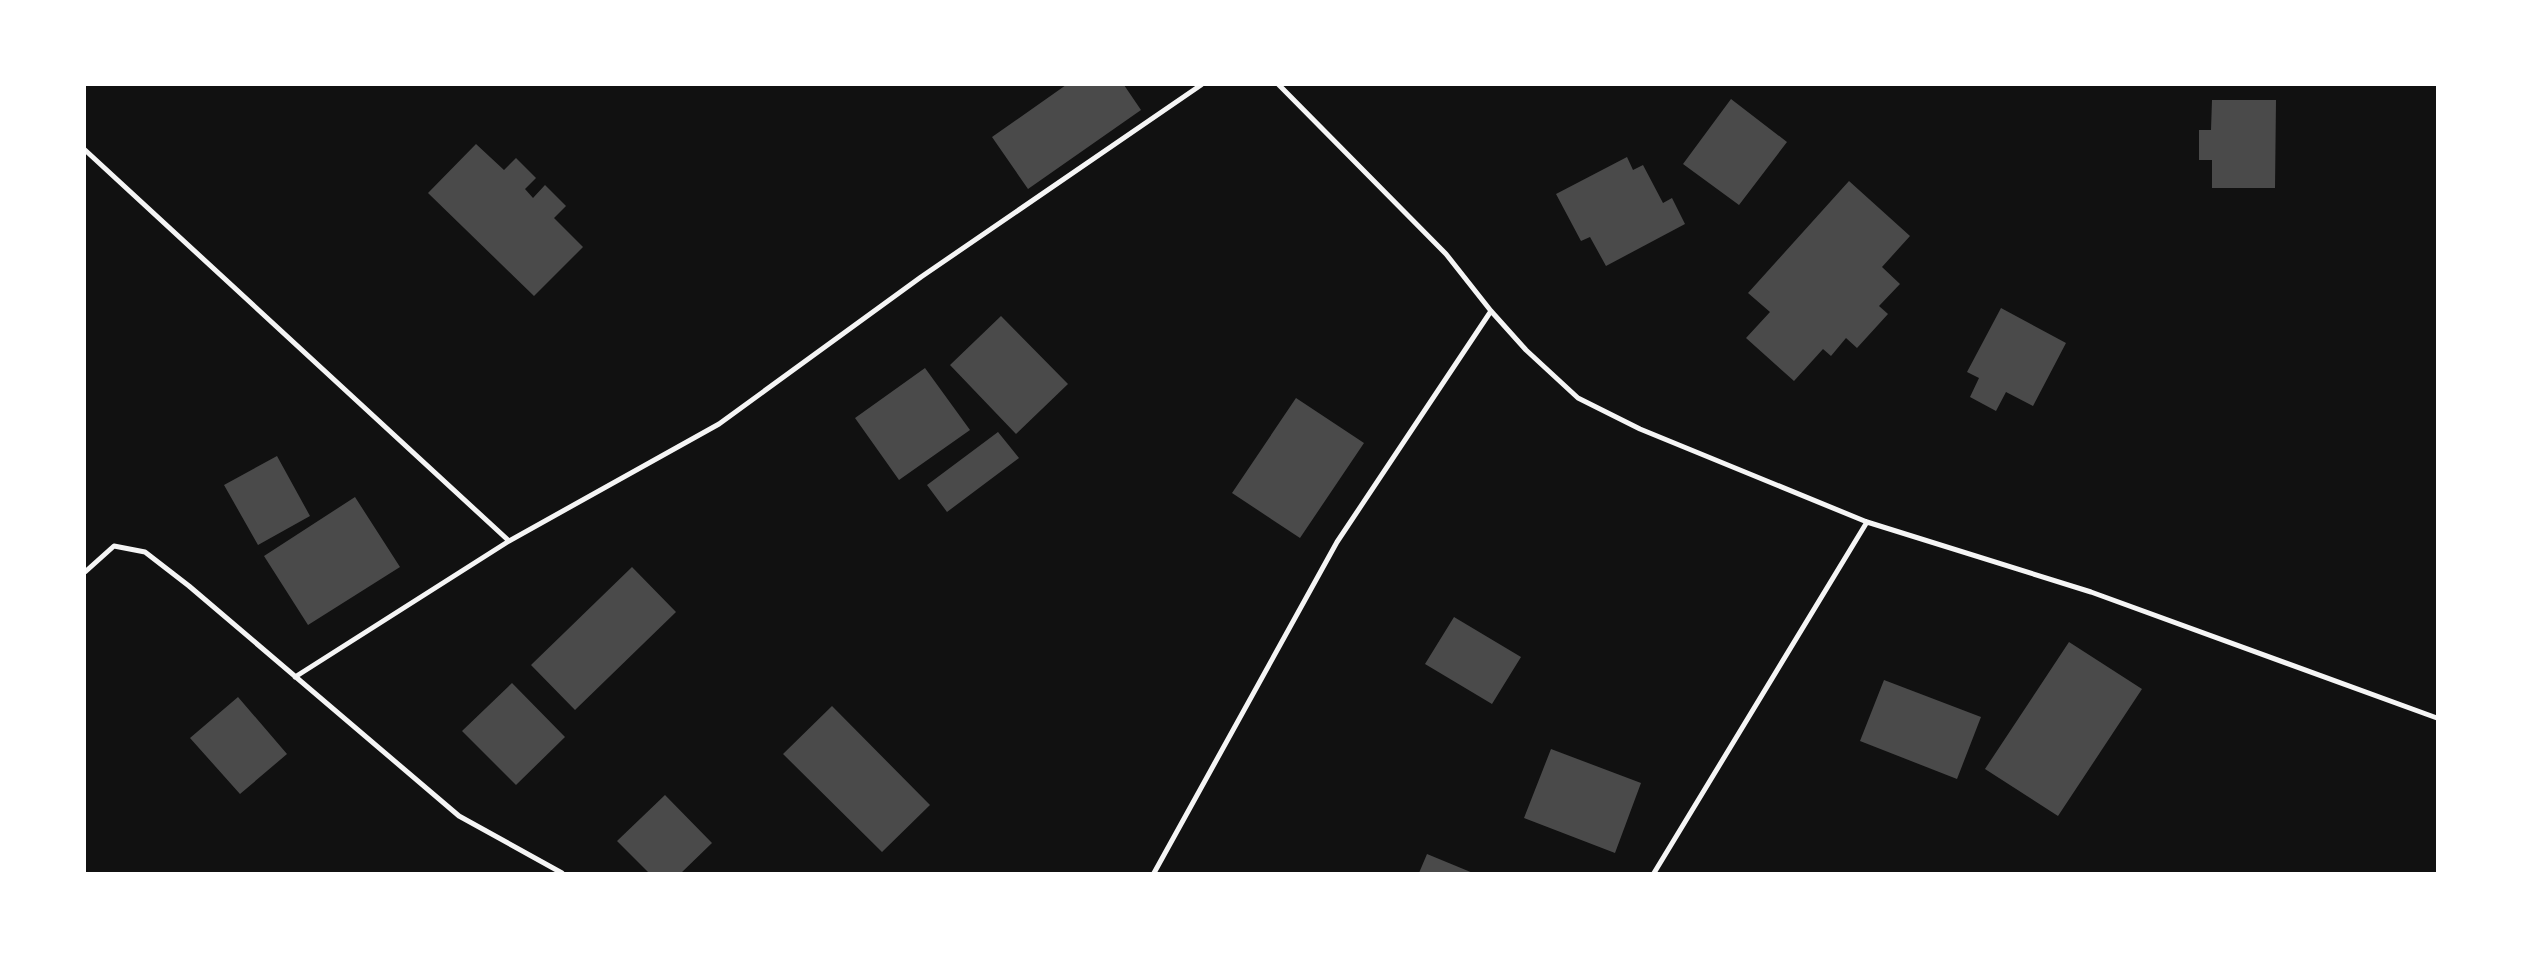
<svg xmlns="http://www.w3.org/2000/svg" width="2522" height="958" viewBox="0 0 2522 958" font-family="Overpass,sans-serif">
	<rect width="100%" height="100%" fill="#111"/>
	<!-- building -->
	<path fill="#4a4a4a" d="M1066 85H1124L1141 110 1028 189 992 137Z
		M1731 99 1787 142 1739 205 1683 164Z
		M2212 100H2276L2275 188H2212V160H2199V130H2211Z
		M476 144 504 170 516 158 536 178 525 189 533 198 545 185 566 206 554 218 583 247 534 296 428 193Z
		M1627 157 1633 170 1643 165 1663 203 1672 198 1685 224 1606 266 1590 237 1581 241 1556 194Z
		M1849 181 1910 236 1882 267 1900 284 1879 306 1888 314 1857 348 1846 338 1831 356 1823 349 1794 381 1746 338 1770 312 1748 293Z
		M2001 308 2066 343 2033 406 2006 392 1996 411 1970 397 1979 378 1967 372Z
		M1001 316 1068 384 1016 434 950 365Z
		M925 368 970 430 899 480 855 418Z
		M1296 398 1364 443 1300 538 1232 493Z
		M998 432 1019 458 947 512 927 485Z
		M277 456 310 516 258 545 224 485Z
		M355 497 400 567 308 625 264 556Z
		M632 567 676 612 575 710 531 665Z
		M1454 617 1521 657 1492 704 1425 664Z
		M2069 642 2142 689 2058 816 1985 769Z
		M1884 680 1981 717 1957 779 1860 741Z
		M512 683 565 737 516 785 462 731Z
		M238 697 287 754 240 794 190 738Z
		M832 706 930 805 882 852 783 754Z
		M1551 749 1641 783 1615 853 1524 818Z
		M665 795 712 843 681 873H649L617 841Z
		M1427 854 1473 873H1419Z"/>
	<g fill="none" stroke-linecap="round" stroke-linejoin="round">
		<!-- minor -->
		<path stroke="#f5f5f5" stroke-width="5" d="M1279 85 1446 254 1491 311 1526 350 1578 398 1640 429 1867 522 2091 592 2437 718
			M85 150 509 541
			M85 572 114 546 145 552 189 586 459 816 562 873
			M295 677 509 541 719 424 921 277 1201 85
			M1154 873 1337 542 1491 311
			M1654 873 1867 522"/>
	</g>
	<!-- border -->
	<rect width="2522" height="958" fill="none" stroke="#ffffff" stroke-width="172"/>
</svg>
